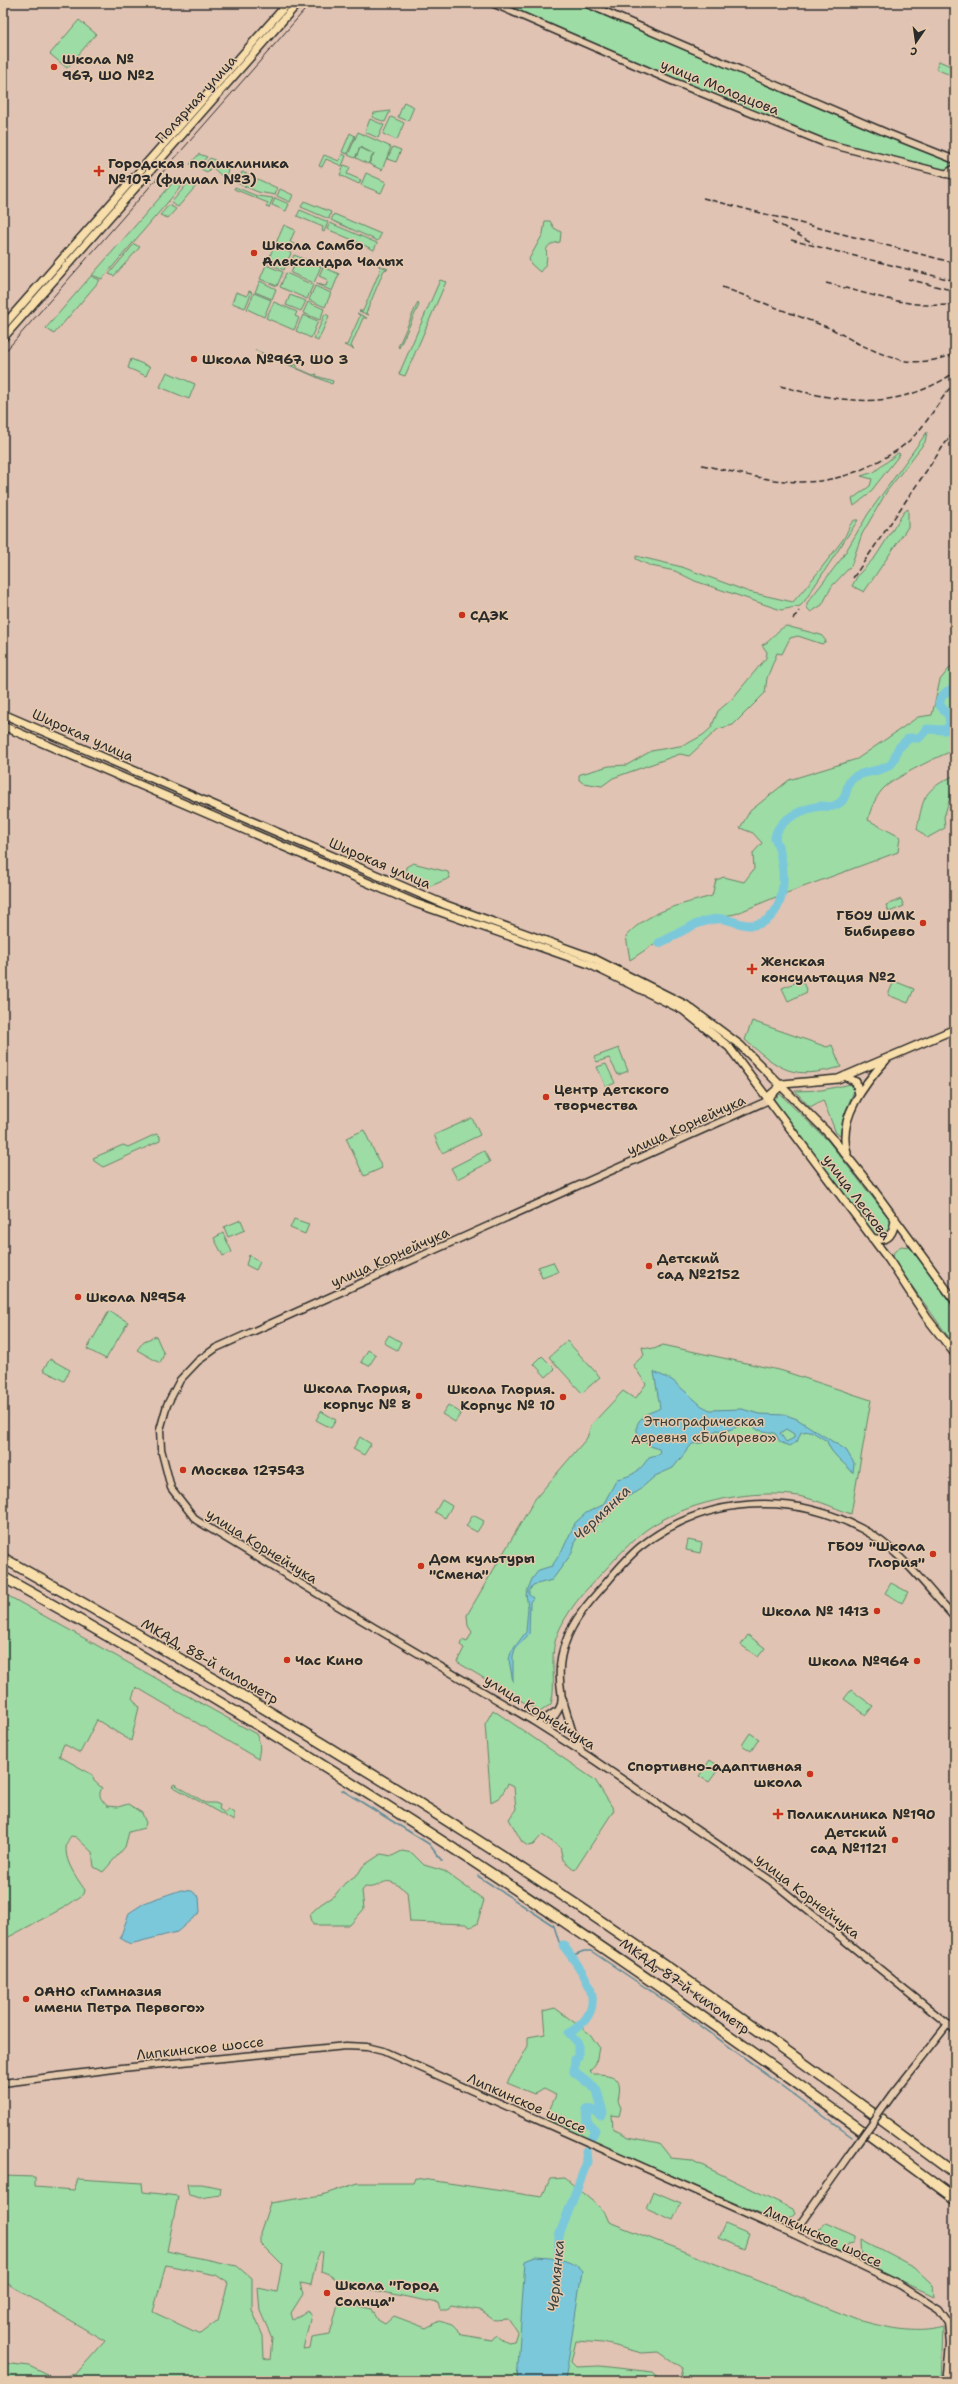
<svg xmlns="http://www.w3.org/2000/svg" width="958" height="2384" viewBox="0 0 958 2384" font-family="'Shantell Sans',sans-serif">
	<rect width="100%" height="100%" fill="#e1c3b3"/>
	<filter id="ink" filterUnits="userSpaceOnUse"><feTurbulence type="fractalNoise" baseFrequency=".025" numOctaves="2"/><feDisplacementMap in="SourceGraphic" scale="8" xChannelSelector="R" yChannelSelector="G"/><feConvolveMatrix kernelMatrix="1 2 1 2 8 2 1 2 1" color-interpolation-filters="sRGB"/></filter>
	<g filter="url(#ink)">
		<!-- green -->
		<path fill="#9ddca4" stroke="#648468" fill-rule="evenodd" d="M501 3H575L888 137 952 161 953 167 948 170 825 140 674 79Z
			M79 20 96 34 67 68 50 54Z
			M939 61 955 68V77L936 69Z
			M404 102 414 107 408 121 398 117Z
			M390 111 385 122 372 117 374 113Z
			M391 117 404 123 397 140 383 134Z
			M370 119 384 125 378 138 365 132Z
			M358 132 391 147 382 170 369 164 374 153 368 164 356 158 360 148 372 153 360 147 355 158 348 155Z
			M350 133 355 136 347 154 342 152Z
			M393 147 401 150 396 162 387 159Z
			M199 154 207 157 198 167 190 164Z
			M342 154 346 156 342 166 326 159 322 167 319 166 324 155 339 161Z
			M210 158 229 167 225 179 212 167 207 172 201 169Z
			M344 165 350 167 347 174 361 180 359 184 340 175Z
			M242 172 277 188 275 195 258 192 237 183Z
			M366 173 386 182 381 193 361 185Z
			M177 178 185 182 102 279 92 275Z
			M188 183 196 186 178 207 171 203Z
			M235 187 257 196 273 198 269 208 266 207 268 203 234 189Z
			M280 189 293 195 290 202 277 196Z
			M275 198 289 204 286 211 272 205Z
			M304 201 331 212 329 219 301 207Z
			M169 205 176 209 168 218 160 215Z
			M300 210 328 222 324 232 322 231 323 227 297 216Z
			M334 214 381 234 378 241 331 220Z
			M545 221H550L554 228 561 232 560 242C540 245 549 252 546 263 545 266 542 269 540 272L531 264 529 259 543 234Z
			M330 223 377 243 374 250 357 242 355 246V241L327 229Z
			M284 225 295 230 290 242 296 245 294 251 276 243Z
			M134 244 140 247 114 276 109 274Z
			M274 246 291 253 284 270 267 263Z
			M294 255 321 266 314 283 291 273 296 261 292 259Z
			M266 265 283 272 277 286 260 279Z
			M378 265 388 269 384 270 366 313 369 315 359 311H363L381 268Z
			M323 267 339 274 332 291 316 284 326 286 328 280 319 276Z
			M286 273 313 285 307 299 280 287Z
			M91 276 100 280 54 334 46 328Z
			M440 280 446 282 405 376 399 374Z
			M260 281 276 289 272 299 255 292Z
			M315 286 331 293 325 307 309 300Z
			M249 291 252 292 245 308 232 303 236 292 247 296Z
			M254 293 271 300 264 317 247 309Z
			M290 295 306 301 301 311 286 305Z
			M274 302 297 312 295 316 299 318 294 330 266 318Z
			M308 302 324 309 320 320 303 313Z
			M418 302 419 305 399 348 398 347Z
			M357 313 367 318H363L351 346 354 349 344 345H347L360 316Z
			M325 314 329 316 318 341 314 339Z
			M303 315 318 321 311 338 296 331Z
			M255 350 272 357 273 355 277 357V359L293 366 294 364 297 365V368L313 375 317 374 316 376 333 381 332 384Z
			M131 359 150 367 146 376 128 368Z
			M167 372 195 384 189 399 160 387Z
			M927 432 925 442 887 491 862 534 851 566 832 586 822 605 811 612 807 608V603L842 558 868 514Z
			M898 453 900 454 868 495 854 506 852 499 870 486 872 479 861 476 874 472Z
			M908 509V527L864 592 852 586 858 575 876 556 904 512Z
			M855 520H858L804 602 800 606 781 610 695 581 675 571 651 566 636 559V556L682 567 749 592 793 602C811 582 828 560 844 538 848 532 849 523 855 520Z
			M786 626 821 635 826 641 822 644 798 636 790 638 782 654 777 653 767 678 765 693 733 725 718 729 689 756 680 754 613 778 602 786 583 783 579 780V775L581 774 609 766 627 765 651 751 685 745 703 735 711 728 718 711 732 699 766 658 767 652 762 645C773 641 773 632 786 626Z
			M952 665 955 666V750C938 756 898 776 885 787 877 794 870 809 868 820L900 837 898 852 776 897 735 914 699 920 662 939 630 960 626 936C650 910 680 905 712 896L716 880 724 877 744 882 754 869 753 853 762 843 753 833 740 828 750 811 789 780 857 759 918 717 932 715 940 680Z
			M955 775V789L952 791 944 817 945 828 927 838 917 829C924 795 923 791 955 775Z
			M413 863 448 872 450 878 428 887 405 877 406 867Z
			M901 899 904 906 889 912 886 905Z
			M802 980 807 992 788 1001 782 988Z
			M894 981 914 989 908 1003 888 995Z
			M752 1021 827 1047 832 1045 841 1067C791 1080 782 1071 745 1040Z
			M619 1048 628 1071 618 1075 609 1058 597 1062 594 1057Z
			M606 1064 615 1083 606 1087 597 1067Z
			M851 1084 854 1091 844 1115 840 1135 836 1133 823 1100 810 1107 795 1091 822 1090Z
			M780 1094 828 1141 892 1222V1227L884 1237 872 1235 774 1100Z
			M472 1118 480 1135 442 1153 434 1135Z
			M364 1130 382 1168 364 1176 346 1138Z
			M156 1134 160 1136V1141L112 1163 103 1167 94 1161 93 1158 123 1145 128 1147Z
			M484 1151 490 1162 457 1179 451 1168Z
			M294 1219 309 1224 305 1234 290 1228Z
			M241 1220 245 1230 228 1237 224 1227Z
			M223 1233 232 1252 223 1256 214 1238Z
			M901 1246 909 1247 912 1250 955 1309V1346L894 1261 893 1253Z
			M249 1255 260 1262 256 1270 246 1265Z
			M553 1262 558 1272 542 1278 538 1267Z
			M109 1311 128 1322 106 1359 87 1349Z
			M389 1335 401 1342 397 1350 384 1343Z
			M156 1336 164 1354 160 1363 137 1350 144 1341Z
			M567 1341 600 1377 582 1393 549 1357Z
			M663 1345 783 1371 871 1400 851 1514C832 1507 811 1497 791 1495 746 1490 683 1503 646 1530 631 1541 618 1556 605 1570 586 1589 565 1612 556 1638 549 1660 557 1683 551 1704L540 1712 457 1662 464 1648 460 1645 462 1640 467 1642 472 1632 468 1626 467 1615 535 1499 587 1438 591 1425 623 1391 635 1399 646 1384 633 1365 644 1355 642 1347 654 1349Z
			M368 1350 376 1355 369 1366 361 1362Z
			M542 1356 555 1369 546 1377 534 1364Z
			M50 1359 70 1370 64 1381 43 1370Z
			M448 1405 461 1413 455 1422 442 1414Z
			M321 1411 336 1420 331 1428 316 1420Z
			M360 1437 371 1444 364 1455 353 1449Z
			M442 1500 452 1506 445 1518 435 1512Z
			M473 1515 484 1521 477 1532 466 1526Z
			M688 1540 702 1543 700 1553 686 1550Z
			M891 1583 908 1592 902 1603 885 1593Z
			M3 1593 256 1734C261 1743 260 1749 258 1759L136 1687 132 1698 139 1707 131 1741 97 1720 80 1753 64 1744 59 1756 93 1775 94 1781 102 1788C97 1796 102 1800 107 1806L118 1807 128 1804 142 1813 146 1823 144 1828 129 1832 125 1847 103 1872 94 1867 92 1852 76 1837 71 1836C57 1852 76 1877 85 1890L84 1894 65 1907 3 1940Z
			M748 1635 765 1648 758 1657 741 1645Z
			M851 1690 873 1706 866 1715 844 1699Z
			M493 1710 595 1780 614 1810 575 1870 563 1860 560 1847 542 1835 533 1845 528 1846 522 1842 509 1819 516 1809 514 1787 508 1784 500 1797 491 1802 485 1724Z
			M750 1733 759 1739 751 1751 742 1745Z
			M710 1760 720 1767 709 1782 699 1776Z
			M174 1784 206 1803H215L220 1805 219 1809 225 1813 228 1809 234 1813V1821L172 1786Z
			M402 1851 412 1853 424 1865 444 1871 484 1900 477 1924 470 1927 466 1924 410 1922 407 1892C381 1870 385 1890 365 1887L362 1891 364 1909 350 1925H313L310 1914 321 1904 335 1895 345 1883 358 1874 363 1866 381 1854 392 1856Z
			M555 2008 590 2034 599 2047 596 2063 590 2071 593 2074C616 2074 623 2078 618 2101L621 2108 619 2116 612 2115 613 2129 629 2137 659 2143 671 2158 691 2160 793 2209 795 2214 789 2219 778 2222 545 2120 556 2095 544 2089 534 2094 507 2083 528 2046V2037L545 2034 543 2011Z
			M3 2176 35 2177V2187L74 2190 78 2179 142 2183 143 2192 178 2196 167 2251 237 2266 252 2279V2310L263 2336 264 2358 270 2360 272 2338 260 2311 258 2288 277 2292 282 2265 260 2243V2233L270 2203 322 2195 358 2183H413L415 2178 542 2197 550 2179 565 2178 604 2211 609 2222 858 2320C884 2327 916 2335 943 2327L941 2381H679L682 2368 659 2352 642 2353 603 2343 576 2341 571 2362 576 2367 599 2366 653 2372 663 2381H562L573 2308 547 2259 521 2381H11L3 2371V2363L29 2366 54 2378 76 2374 105 2341 3 2281ZM320 2252H323L321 2271 331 2275 341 2284 438 2303 440 2310H447L451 2305 479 2310 494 2320 508 2319 517 2332 514 2342 508 2343 496 2335 492 2340 462 2335 452 2325 439 2321 426 2328 394 2316 385 2324 378 2320 372 2309 342 2303 338 2304 330 2334 312 2337 310 2348 303 2349 311 2315 308 2310 293 2320 291 2313 303 2294 300 2283 311 2285 317 2258ZM166 2265 216 2275 228 2283 218 2320 200 2334 153 2312Z
			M187 2184H202L221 2188 220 2195 200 2198 189 2195Z
			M653 2191 681 2203 673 2220 646 2208Z
			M826 2223 854 2236V2242L848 2243 846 2248 856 2254 853 2257 824 2245 819 2236 820 2228Z
			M725 2224 749 2234 744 2249 718 2238Z
			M861 2239 914 2267 933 2285 934 2296 862 2263Z"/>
		<!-- water -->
		<path fill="#7cc8db" stroke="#5c8995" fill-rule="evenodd" d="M654 1372 672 1380 702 1406 710 1410 742 1409 759 1414 786 1415 797 1419 846 1450 854 1463 853 1473C845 1463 830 1454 827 1441L811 1431 801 1432 797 1442 789 1446 780 1442 775 1433 758 1430 748 1423 726 1431 717 1430 713 1432 712 1437 707 1442 692 1444 673 1468 655 1476 637 1492 622 1499 608 1516 590 1531 576 1539 572 1553 552 1580 533 1585 529 1591V1595L533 1598 530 1602 529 1634 515 1649 513 1656V1682L509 1660 511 1652 526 1632 528 1607 526 1594 532 1579 539 1570 552 1566 563 1549 575 1523 586 1513 603 1505 617 1479C633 1476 640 1471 649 1457L660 1454 659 1449C645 1446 627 1430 643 1417 647 1412 654 1412 660 1408ZM786 1429 794 1434V1438L786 1442 780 1433Z
			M181 1890 192 1891 199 1897 200 1912 177 1932 130 1944 120 1938 129 1913 146 1902Z
			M535 2257C550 2258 572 2258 582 2271L565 2381H517L525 2261Z"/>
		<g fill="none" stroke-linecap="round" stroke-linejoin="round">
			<!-- stream -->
			<path stroke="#5c8995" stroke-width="1.5" d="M342 1790 429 1844 442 1861
				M478 1876 554 1926 559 1942 563 1945
				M571 1956 584 1951H591L682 2012 852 2137"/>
			<!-- river -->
			<path stroke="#7cc8db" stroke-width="9" d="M659 943C674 937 687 926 703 922 709 920 718 918 724 919 735 921 742 926 754 925 790 919 787 863 775 839 776 820 804 808 821 806 826 806 831 808 836 805 850 799 844 784 853 778 864 770 878 773 890 765 895 762 895 754 898 749 901 745 905 742 909 738H919L927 729 945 730 950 725 949 716 939 704C941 695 947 690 955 688
				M563 1945C585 1975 613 2007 569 2033L578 2044V2057L575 2059 574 2072 597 2090 603 2113 601 2116 593 2110 586 2109 587 2122 595 2130 592 2137
				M558 2270 559 2236 587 2162 586 2151"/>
			<!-- minor casing -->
			<g stroke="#2b2b2b" stroke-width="9">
				<path id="minor" d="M492 3 672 81 825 143 955 176
					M585 3 887 133 955 160
					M945 174 955 168
					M769 1100 216 1348 198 1361 180 1380 167 1405 160 1430 161 1449 171 1488 196 1520 336 1605 533 1721 588 1756 770 1880 955 2030
					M562 1697 572 1730 582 1752
					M533 1721 545 1719 555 1712
					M548 1730C550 1719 558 1714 561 1704 563 1695 560 1688 560 1680 559 1667 561 1653 566 1641 574 1618 591 1600 607 1582 617 1570 628 1557 640 1547 704 1496 791 1491 862 1529 900 1549 926 1587 955 1618
					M3 2083 122 2068 346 2046 367 2047 383 2051 793 2234 900 2285 938 2309 948 2323 950 2344 946 2381
					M893 2094 948 2024
					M793 2234 849 2155"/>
			</g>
			<!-- major casing -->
			<g stroke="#2b2b2b" stroke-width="10">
				<path id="major" d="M3 326 288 3
					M3 338 298 3
					M3 714 446 905 593 958 686 1005 740 1045 829 1134 870 1185 955 1301
					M3 726 415 903 589 964 683 1010 729 1047 889 1260 927 1318 955 1354
					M845 1076 856 1082 859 1094
					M767 1098 783 1084 838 1079 955 1029
					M847 1153C837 1119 864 1084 886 1060
					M872 1238C889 1243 894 1233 895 1218"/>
			</g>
			<!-- highway casing -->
			<g stroke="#2b2b2b" stroke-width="12">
				<path id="highway" d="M3 1558C181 1657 356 1761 527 1872 673 1967 815 2070 955 2174
					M3 1577C336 1761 650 1972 955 2199"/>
			</g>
			<!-- minor -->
			<use href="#minor" stroke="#e6caad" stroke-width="6"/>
			<!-- major -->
			<use href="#major" stroke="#f8deab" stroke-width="7"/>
			<!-- highway -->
			<use href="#highway" stroke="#f8deab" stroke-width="9"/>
			<!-- tram -->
			<path stroke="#2b2b2b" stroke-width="1" d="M3 354 311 3"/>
			<!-- rail -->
			<path stroke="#2b2b2b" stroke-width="1.5" stroke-dasharray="6 3" stroke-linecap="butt" d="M703 198 955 263
				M773 221 813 243
				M791 240 955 281
				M908 279 955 291
				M826 283C868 293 912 310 955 304
				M722 287 832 329 859 344
				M854 342C895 359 910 370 955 354
				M780 386C843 403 898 412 955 372
				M702 465C762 478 810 495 869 466 883 459 898 451 910 440 928 423 939 400 955 382
				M853 578 955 429
				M793 619 799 611"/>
			<!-- minor-bridge casing -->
			<g stroke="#2b2b2b" stroke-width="9" stroke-linecap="butt">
				<path id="minor-bridge" d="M849 2155 893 2094"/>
			</g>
			<!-- minor-bridge -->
			<use href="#minor-bridge" stroke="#e6caad" stroke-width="6"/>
		</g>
	</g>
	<!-- markers -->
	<g fill="#c8321e" stroke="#e6caad" stroke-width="1.5">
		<circle cx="54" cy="67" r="4"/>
		<path d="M97 165h4v4h4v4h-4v4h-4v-4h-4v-4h4z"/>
		<circle cx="254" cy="253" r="4"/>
		<circle cx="194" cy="359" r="4"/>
		<circle cx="462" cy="615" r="4"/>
		<circle cx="923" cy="923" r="4"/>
		<path d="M750 963h4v4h4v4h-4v4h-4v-4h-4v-4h4z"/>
		<circle cx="546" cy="1097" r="4"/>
		<circle cx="649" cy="1266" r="4"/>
		<circle cx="78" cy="1297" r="4"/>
		<circle cx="419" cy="1396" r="4"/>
		<circle cx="563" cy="1397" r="4"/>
		<circle cx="183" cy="1470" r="4"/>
		<circle cx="933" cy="1554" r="4"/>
		<circle cx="421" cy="1566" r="4"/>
		<circle cx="877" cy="1611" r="4"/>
		<circle cx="287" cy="1660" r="4"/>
		<circle cx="917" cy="1661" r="4"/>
		<circle cx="810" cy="1774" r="4"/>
		<path d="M776 1808h4v4h4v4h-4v4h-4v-4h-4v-4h4z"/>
		<circle cx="895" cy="1840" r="4"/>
		<circle cx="26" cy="1999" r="4"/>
		<circle cx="327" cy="2293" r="4"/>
	</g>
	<g text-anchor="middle" stroke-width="3" stroke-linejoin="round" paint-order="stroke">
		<!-- poi labels -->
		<g font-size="14" font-weight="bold" fill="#2b2b2b" stroke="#e6caad" text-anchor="start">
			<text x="62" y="64">Школа №<tspan x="62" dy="16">967, ШО №2</tspan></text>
			<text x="108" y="168">Городская поликлиника<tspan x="108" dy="16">№107 (филиал №3)</tspan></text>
			<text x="262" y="250">Школа Самбо<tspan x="262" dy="16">Александра Чалых</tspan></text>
			<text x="202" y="364">Школа №967, ШО 3</text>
			<text x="470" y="620">СДЭК</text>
			<text x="915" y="920" text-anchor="end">ГБОУ ШМК<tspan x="915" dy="16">Бибирево</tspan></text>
			<text x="761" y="966">Женская<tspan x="761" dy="16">консультация №2</tspan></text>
			<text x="554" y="1094">Центр детского<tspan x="554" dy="16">творчества</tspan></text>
			<text x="657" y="1263">Детский<tspan x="657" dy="16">сад №2152</tspan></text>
			<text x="86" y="1302">Школа №954</text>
			<text x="411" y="1393" text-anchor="end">Школа Глория,<tspan x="411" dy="16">корпус № 8</tspan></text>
			<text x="555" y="1394" text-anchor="end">Школа Глория.<tspan x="555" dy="16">Корпус № 10</tspan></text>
			<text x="191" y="1475">Москва 127543</text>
			<text x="925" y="1551" text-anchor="end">ГБОУ "Школа<tspan x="925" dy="16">Глория"</tspan></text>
			<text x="429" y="1563">Дом культуры<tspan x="429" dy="16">"Смена"</tspan></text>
			<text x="869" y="1616" text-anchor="end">Школа № 1413</text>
			<text x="295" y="1665">Час Кино</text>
			<text x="909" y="1666" text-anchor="end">Школа №964</text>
			<text x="802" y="1771" text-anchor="end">Спортивно-адаптивная<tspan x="802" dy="16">школа</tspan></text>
			<text x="787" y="1819">Поликлиника №190</text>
			<text x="887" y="1837" text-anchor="end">Детский<tspan x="887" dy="16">сад №1121</tspan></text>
			<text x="34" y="1996">ОАНО «Гимназия<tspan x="34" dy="16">имени Петра Первого»</tspan></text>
			<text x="335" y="2290">Школа "Город<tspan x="335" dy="16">Cолнца"</tspan></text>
		</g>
		<!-- street labels -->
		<g font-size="14" fill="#2b2b2b" stroke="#e6caad">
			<text transform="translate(720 87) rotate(22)" y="5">улица Молодцова</text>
			<text transform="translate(196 99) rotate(-48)" y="5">Полярная улица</text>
			<text transform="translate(83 735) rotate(24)" y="5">Широкая улица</text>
			<text transform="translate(380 863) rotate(23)" y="5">Широкая улица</text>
			<text transform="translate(686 1125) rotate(-24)" y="5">улица Корнейчука</text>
			<text transform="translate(857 1197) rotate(53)" y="5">улица Лескова</text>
			<text transform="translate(390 1257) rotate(-24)" y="5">улица Корнейчука</text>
			<text transform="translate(262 1546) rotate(32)" y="5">улица Корнейчука</text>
			<text transform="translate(210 1661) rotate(30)" y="5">МКАД, 88-й километр</text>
			<text transform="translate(540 1712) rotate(32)" y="5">улица Корнейчука</text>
			<text transform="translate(808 1896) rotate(38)" y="5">улица Корнейчука</text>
			<text transform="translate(685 1986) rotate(35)" y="5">МКАД, 87-й километр</text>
			<text transform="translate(200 2048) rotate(-6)" y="5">Липкинское шоссе</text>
			<text transform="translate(527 2103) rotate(24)" y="5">Липкинское шоссе</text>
			<text transform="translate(823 2236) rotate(25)" y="5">Липкинское шоссе</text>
		</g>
		<!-- park labels -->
		<g font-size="14" fill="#363d37" stroke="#e6caad">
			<text x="704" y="1426">Этнографическая<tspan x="704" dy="16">деревня «Бибирево»</tspan></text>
		</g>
		<!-- water labels -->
		<g font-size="15" font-style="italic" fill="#374345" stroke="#e6caad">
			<text transform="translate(602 1513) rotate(-44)" y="5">Чермянка</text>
			<text transform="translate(556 2276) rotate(-85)" y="5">Чермянка</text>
		</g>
	</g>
	<!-- margin -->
	<rect width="958" height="2384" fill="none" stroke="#e6caad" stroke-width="16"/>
	<rect x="8" y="8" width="942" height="2368" fill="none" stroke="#2b2b2b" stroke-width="1.5" filter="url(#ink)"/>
	<!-- north arrow -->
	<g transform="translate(916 42) rotate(193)" stroke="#e6caad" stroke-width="3" paint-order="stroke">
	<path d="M0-3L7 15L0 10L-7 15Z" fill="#2b2b2b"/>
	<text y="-6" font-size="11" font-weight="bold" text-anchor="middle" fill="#2b2b2b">С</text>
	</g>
</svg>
